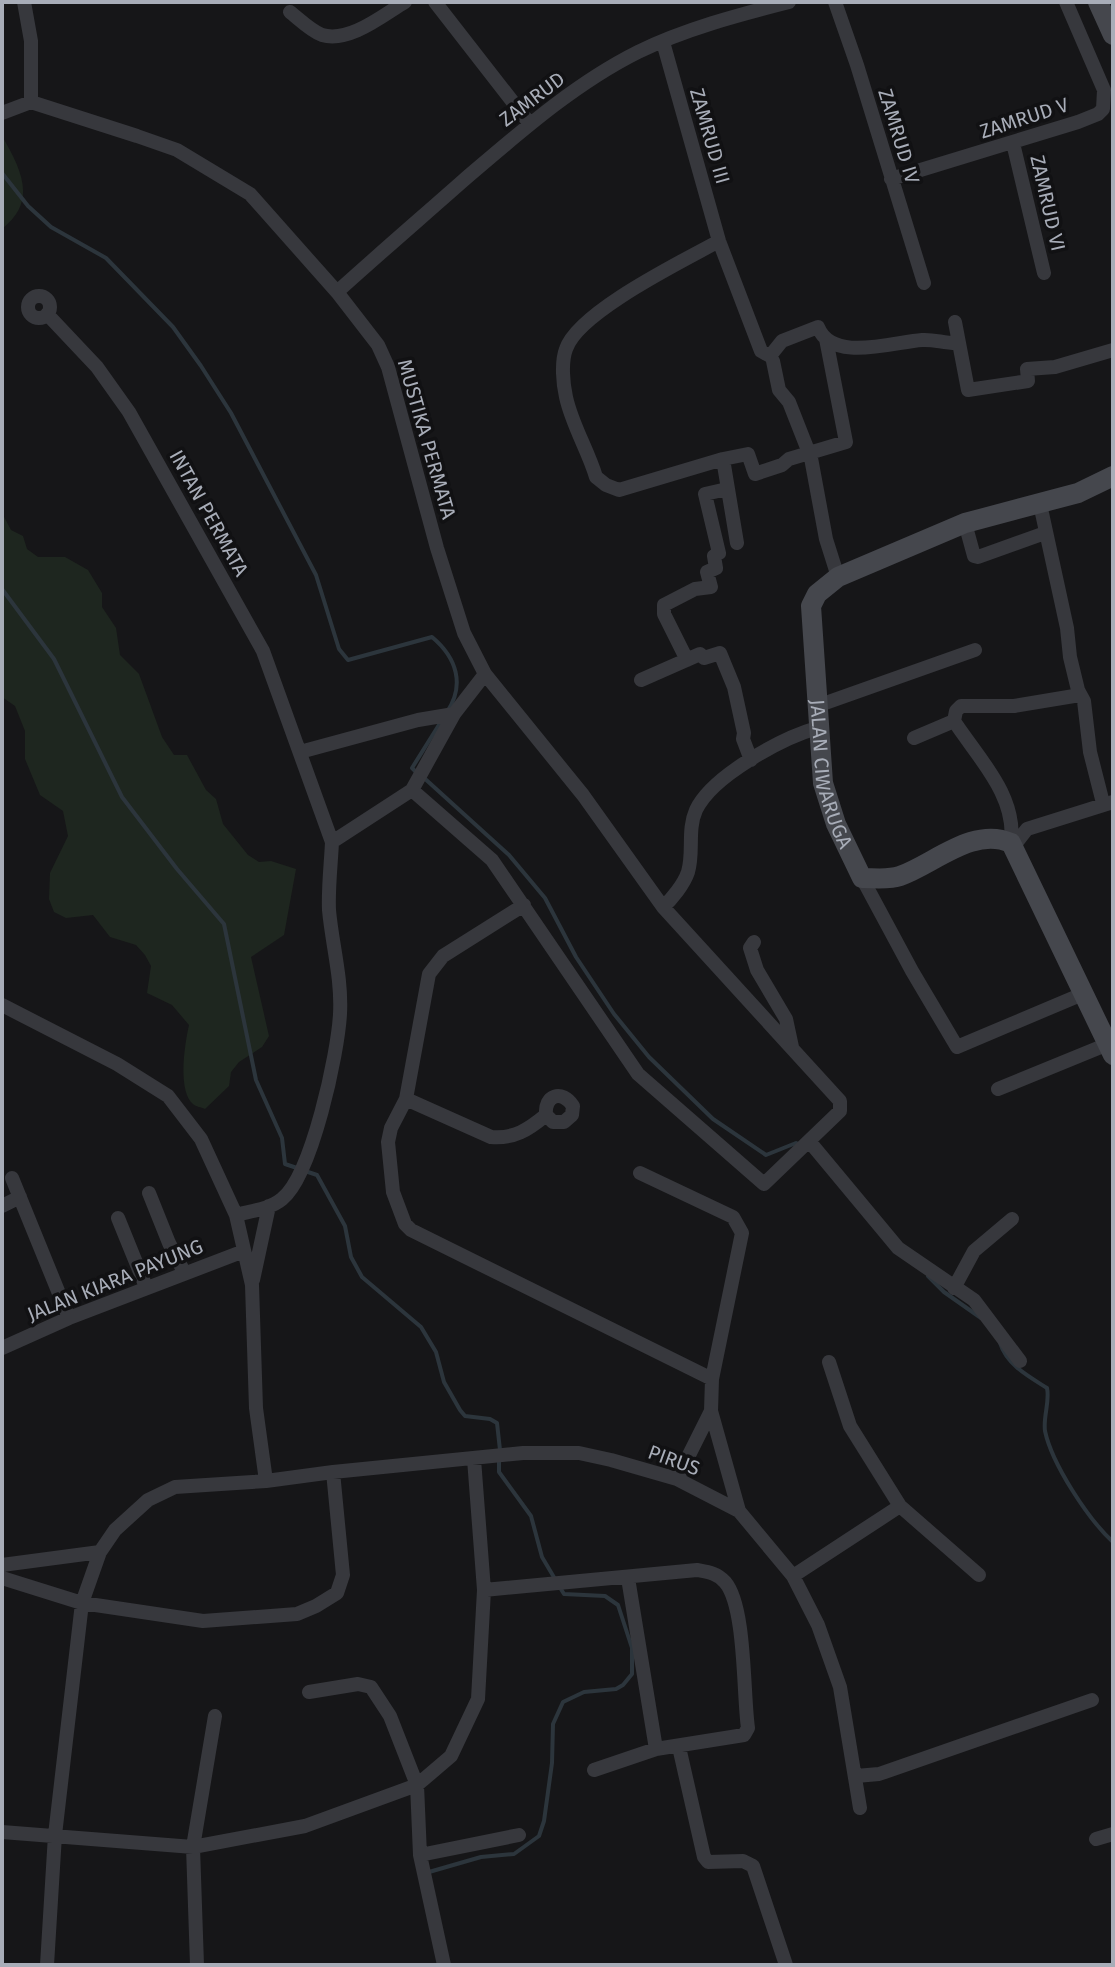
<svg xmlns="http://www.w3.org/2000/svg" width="1115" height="1967" viewBox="0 0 1115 1967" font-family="'Fira Sans',sans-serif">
	<rect width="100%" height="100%" fill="#161618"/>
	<!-- green -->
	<path fill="#1e261f" d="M2 136C21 169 38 201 2 229Z
		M2 513 11 530 23 536 27 549 38 557H65L88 570 102 593V607L116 628 120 655 139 674 162 737 174 755H187L206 790 216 799 223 824 248 855 259 862 271 861 296 869 284 935 251 957 269 1036 262 1047 239 1062 231 1072 229 1086 205 1109C201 1107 196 1107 193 1104 177 1090 185 1043 189 1025L172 1005 147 993 151 966 145 955 136 945 110 937 93 915 66 918 54 912 49 899 50 873 68 836 63 811 40 795 25 759V731L15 706 2 697Z"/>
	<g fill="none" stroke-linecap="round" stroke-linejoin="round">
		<!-- stream -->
		<path stroke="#2c353c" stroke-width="4" d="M2 173 28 206 51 227 106 258 173 327 201 366 231 413 316 575 339 649 348 660 432 637C457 658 465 685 447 712
			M2 589 54 659 122 797 177 869 224 924 256 1080 282 1138 285 1164 297 1168
			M416 772 412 768 442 720
			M423 777 509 855 545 898 576 957 614 1014 649 1057 713 1119 766 1155 796 1143 799 1145
			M305 1171 317 1175 345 1226 351 1257 362 1277 421 1327 436 1352 444 1382 460 1410 465 1416 490 1419 497 1423 500 1450
			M928 1276 944 1292 981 1318
			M1000 1343C1007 1365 1028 1376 1047 1388 1050 1402 1043 1416 1045 1431 1052 1464 1088 1519 1113 1542
			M499 1459V1472L531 1516 542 1557 555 1579
			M429 1872 481 1857 514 1854 539 1836 544 1821 552 1763 553 1724 563 1702 584 1692 616 1689 623 1685 632 1674V1648L618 1605 605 1596 564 1594 559 1586"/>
		<!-- street -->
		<path stroke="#37383d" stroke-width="14" d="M24 2 31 41V102
			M435 2 530 124
			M835 2 857 65 924 283
			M290 12C299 19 311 31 322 35 350 43 383 15 405 2
			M663 42 719 241 761 351 770 356 782 341 818 327C832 363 893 342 922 340 935 339 945 344 959 343
			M2 113 31 102 137 136 177 150 250 194 337 292 378 345 388 367 437 548 464 633 485 674 583 795 663 907 840 1101V1111L764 1184 638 1074 492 860 412 790
			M1013 143 1044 273
			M891 179 1078 122 1098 114 1103 109 1104 90 1066 2
			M719 241C683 261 578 312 566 349 561 362 563 384 566 397 572 425 588 450 596 477L606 485 619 490 723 459 737 543
			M337 292C379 254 422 217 465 179 519 133 574 84 638 52 685 29 738 15 789 2
			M28 307a11 11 0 1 1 22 0a11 11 0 1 1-22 0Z
			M47 314 97 367 129 412 263 651 332 842
			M955 322 968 390 1028 381 1027 369 1055 367 1113 350
			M773 361 779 390 789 402 811 458 826 539 838 577
			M723 459 748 454 755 474 782 465 789 459 846 442 826 339
			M1040 504 1067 628 1070 657 1078 690 1084 701 1090 752 1103 803
			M965 523 974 556 978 557 1045 533
			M687 660 664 614V605L695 589 711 587 707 572 716 568 714 556 719 553 705 494 727 489
			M641 680 700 654 704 658 720 653 734 687 744 733 743 739 751 760
			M817 706 975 650
			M914 738 954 721
			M300 752 418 720 454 714
			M1011 843C1017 796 979 759 954 721L956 711 961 706H1014L1080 695
			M1013 847 1027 829 1113 802
			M862 878 912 971 957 1047 1085 993
			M524 905 443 956 429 974 406 1099 391 1128 388 1142 393 1192 405 1224 411 1230 712 1379 711 1411 677 1479
			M663 907C672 899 684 884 688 872 694 852 687 830 696 810 712 776 782 738 817 728
			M754 942 750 948 757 970 786 1019 792 1047
			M2 1005 117 1064 168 1096 201 1139 236 1215 252 1285 256 1408 266 1481
			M998 1089 1108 1044
			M406 1099 491 1137C514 1139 528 1130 546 1115 544 1095 562 1089 573 1106L572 1115 564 1122H553L546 1115
			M809 1141 898 1248 974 1300 1020 1361
			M640 1173 733 1217 742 1233 712 1379
			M12 1178 69 1318
			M149 1193 169 1243 184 1272
			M2 1206 20 1197
			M236 1215C251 1211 270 1209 282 1199 312 1175 338 1053 340 1014 342 978 332 944 329 910 328 888 331 864 332 842L412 790 454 714 485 674
			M118 1218 146 1287
			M253 1280 269 1206
			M954 1288 974 1251 1012 1219
			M2 1348 69 1318 244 1251
			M829 1362 850 1426 900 1506 979 1575
			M711 1411 739 1511
			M2 1565 100 1552
			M793 1576 900 1506
			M2 1578 82 1603 203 1621 297 1614 316 1606 337 1593 343 1575 333 1472
			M628 1578 656 1749
			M484 1590 697 1570C708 1572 717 1573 725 1582 746 1606 743 1694 748 1728L744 1735 656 1749 594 1770
			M679 1747 704 1857 708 1862 743 1861 753 1866 786 1965
			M856 1776 879 1774 1092 1700
			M2 1832 193 1847 305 1826 417 1785 390 1716 371 1687 358 1684 309 1692
			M1096 1839 1113 1834
			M420 1855 519 1835
			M47 1965 55 1835 82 1603 100 1552 115 1530 148 1500 175 1487 266 1481 333 1472 523 1453H579L611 1460 677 1479 739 1511 793 1576 818 1625 840 1687 860 1808
			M197 1965 193 1847 215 1716
			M444 1965 420 1855 417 1785 451 1756 478 1699 484 1590 474 1459"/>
		<!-- secondary -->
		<g stroke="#45474d" stroke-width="20">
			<path d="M1098 2 1113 35"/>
			<path id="s1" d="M1113 476 1078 493 965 523 838 577 817 594 811 606 823 783 836 824 862 878C874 878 889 880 900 876 934 864 973 826 1011 843L1113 1055"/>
		</g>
	</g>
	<g text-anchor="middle" stroke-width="7" stroke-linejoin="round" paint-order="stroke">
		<!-- street labels -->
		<g font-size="20" fill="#a8adb8" stroke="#111113">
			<text transform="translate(532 99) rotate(-37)" y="7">ZAMRUD</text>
			<text transform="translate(1024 118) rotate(-18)" y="7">ZAMRUD V</text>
			<text transform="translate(710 136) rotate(74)" y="7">ZAMRUD III</text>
			<text transform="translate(899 136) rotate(73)" y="7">ZAMRUD IV</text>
			<text transform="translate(1048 203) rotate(77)" y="7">ZAMRUD VI</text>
			<text transform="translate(427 439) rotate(74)" y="7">MUSTIKA PERMATA</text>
			<text transform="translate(209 513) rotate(61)" y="7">INTAN PERMATA</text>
			<text dy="7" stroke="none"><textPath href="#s1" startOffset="504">JALAN CIWARUGA</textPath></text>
			<text transform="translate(115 1280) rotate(-22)" y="7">JALAN KIARA PAYUNG</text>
			<text transform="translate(674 1460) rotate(20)" y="7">PIRUS</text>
		</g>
	</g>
	<!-- border -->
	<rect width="1115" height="1967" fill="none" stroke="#a8adb8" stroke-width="8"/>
</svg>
